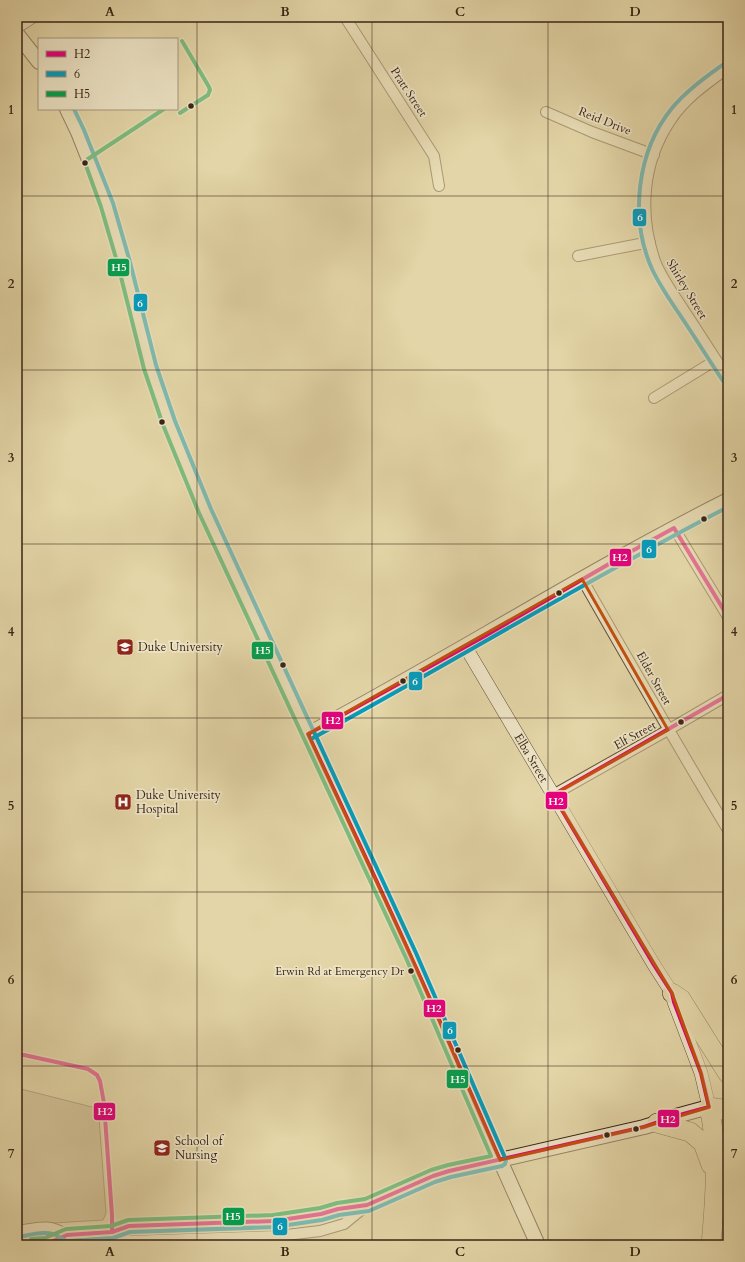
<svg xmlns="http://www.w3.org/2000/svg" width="745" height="1262" viewBox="0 0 745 1262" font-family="Cardo,serif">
	<rect width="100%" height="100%" fill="#e3d5a7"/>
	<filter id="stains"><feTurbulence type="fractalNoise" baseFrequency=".005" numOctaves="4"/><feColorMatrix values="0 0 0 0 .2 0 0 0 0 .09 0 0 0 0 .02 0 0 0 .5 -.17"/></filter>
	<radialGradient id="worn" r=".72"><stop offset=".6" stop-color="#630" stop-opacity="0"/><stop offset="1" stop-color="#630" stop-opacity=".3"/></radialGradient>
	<!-- green -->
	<path fill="#c6b78e" stroke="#806e52" d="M17 1088 92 1107 97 1111 99 1118 106 1213 103 1220 37 1224 17 1228Z"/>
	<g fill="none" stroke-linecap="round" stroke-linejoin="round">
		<!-- minor casing -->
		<g stroke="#64513a" stroke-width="12">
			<path id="minor" d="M345 17 434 156 439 186
				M17 28 34 17
				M728 68C707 83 684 99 670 121 642 163 639 215 655 261 661 277 672 292 681 306 697 330 712 354 728 378
				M546 112 592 132 654 155
				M578 256 650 242
				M654 398 716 360
				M674 528 728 617
				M582 579C630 663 678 747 728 830
				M553 795 668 730 728 695
				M17 1231C38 1228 48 1223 67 1235
				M112 1232 128 1241 278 1236 320 1231 344 1224 367 1205
				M31 1245 46 1244 67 1235 112 1232 129 1226 274 1221 321 1214 338 1209 367 1205 433 1176 449 1171 500 1160"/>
		</g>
		<!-- tertiary casing -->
		<g stroke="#64513a" stroke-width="14">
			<g id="tertiary">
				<path id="s1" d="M465 646 654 965 672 993 674 1002 701 1073 709 1107"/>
			</g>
		</g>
		<!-- secondary casing -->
		<g stroke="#3a2516" stroke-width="16">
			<path id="secondary" d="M17 34 39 62
				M67 109 78 132 107 205 124 263 150 367 169 423 205 511 411 956 454 1054 464 1080 538 1245
				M308 734C449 659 585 572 728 500
				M500 1160 644 1127 657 1123 676 1116 709 1107"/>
		</g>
		<!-- motorway casing -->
		<g stroke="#3a2516" stroke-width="20">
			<path id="motorway" d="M672 993 681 999 728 1074
				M657 1123 690 1132 703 1143 711 1165
				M711 1245C715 1200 719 1151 709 1107L722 1109 728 1112"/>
		</g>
		<!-- minor -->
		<use href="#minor" stroke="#ede4c6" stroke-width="10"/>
		<!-- tertiary -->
		<use href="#tertiary" stroke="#ede4c6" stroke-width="13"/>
		<!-- secondary -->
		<use href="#secondary" stroke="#ede4c6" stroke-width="14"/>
		<!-- motorway -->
		<use href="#motorway" stroke="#e3d5a7" stroke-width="19"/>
		<!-- bus-1 casing -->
		<g stroke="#ede4c6" stroke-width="7">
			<path id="bus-1" d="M17 1055H24L88 1069 97 1075 100 1081 104 1103 112 1215V1232
				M500 1160C470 1093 442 1024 411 957 378 882 342 808 308 734L483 637 621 557 674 528 728 617
				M31 1245 46 1244 67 1235 112 1232 129 1226 274 1221 321 1214 338 1209 367 1205 433 1176 449 1171 644 1127 676 1116 709 1107 701 1073 674 1002 672 993 654 965 553 795 728 695"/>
		</g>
		<!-- bus-2 casing -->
		<g stroke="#ede4c6" stroke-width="7">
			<path id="bus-2" d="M723 381C709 360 696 339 682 318 671 302 660 286 652 269 629 218 637 151 672 108 687 90 706 77 725 63
				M311 739C451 663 587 580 728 507
				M18 1237C30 1235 42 1231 53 1234 58 1235 62 1240 67 1241L113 1238 130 1232 274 1227 322 1220 339 1215 369 1211 435 1182 451 1177 502 1166 505 1164 506 1160 416 953 211 509 175 421 156 365 130 262 113 203 84 130 74 109"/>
		</g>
		<!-- bus-3 casing -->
		<g stroke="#ede4c6" stroke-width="7">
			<path id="bus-3" d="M180 113 208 95 210 90 209 87 182 41
				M31 1239 45 1238 66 1229 111 1226 128 1220 273 1215 320 1208 337 1203 365 1199 431 1170 448 1165 491 1156 459 1082 448 1056 406 958 199 513 163 425 144 369 118 265 101 207 85 163 88 159 164 109"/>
		</g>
		<!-- bus-1 -->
		<use href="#bus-1" stroke="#e5007d" stroke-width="4"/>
		<!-- bus-2 -->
		<use href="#bus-2" stroke="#069cbc" stroke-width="4"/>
		<!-- bus-3 -->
		<use href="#bus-3" stroke="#03a04e" stroke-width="4"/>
	</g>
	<!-- marked area -->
	<path d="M0 0H745V1262H0ZM582 579 668 730 553 795 672 993 701 1073 709 1107 644 1127 500 1160 411 956 308 734Z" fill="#e3d5a7" fill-opacity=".55" fill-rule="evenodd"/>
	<path fill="none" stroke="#c54f0e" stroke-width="3" stroke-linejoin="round" d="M582 579 668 730 553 795 672 993 701 1073 709 1107 644 1127 500 1160 411 956 308 734Z"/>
	<!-- grid -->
	<path fill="none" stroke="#3a2516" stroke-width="1" stroke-opacity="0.55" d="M197 17V1245M372 17V1245M548 17V1245M17 196H728M17 370H728M17 544H728M17 718H728M17 892H728M17 1066H728"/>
	<!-- icons -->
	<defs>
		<g id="university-square" transform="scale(0.9)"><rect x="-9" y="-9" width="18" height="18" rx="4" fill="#8f2418" stroke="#ede4c6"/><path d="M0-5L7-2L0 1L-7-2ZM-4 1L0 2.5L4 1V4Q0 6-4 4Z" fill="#fff"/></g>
		<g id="hospital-square" transform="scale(0.9)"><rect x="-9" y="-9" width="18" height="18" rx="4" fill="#8f2418" stroke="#ede4c6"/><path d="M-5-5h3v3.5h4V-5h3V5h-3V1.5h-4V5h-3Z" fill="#fff"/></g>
	</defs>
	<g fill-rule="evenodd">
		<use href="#university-square" x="125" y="647"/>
		<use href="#hospital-square" x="123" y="802"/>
		<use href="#university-square" x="162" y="1148"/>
	</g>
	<!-- markers -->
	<g fill="#3a2516" stroke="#ede4c6" stroke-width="1.5">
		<circle cx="191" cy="106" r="3.5"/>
		<circle cx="85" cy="163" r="3.5"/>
		<circle cx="162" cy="422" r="3.5"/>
		<circle cx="704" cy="519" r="3.5"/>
		<circle cx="559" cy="593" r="3.5"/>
		<circle cx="283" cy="665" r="3.5"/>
		<circle cx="403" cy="681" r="3.5"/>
		<circle cx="681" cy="722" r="3.5"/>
		<circle cx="411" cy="971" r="3.5"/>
		<circle cx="458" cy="1050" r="3.5"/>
		<circle cx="636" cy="1129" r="3.5"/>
		<circle cx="607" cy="1135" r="3.5"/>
	</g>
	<g text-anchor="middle" stroke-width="3.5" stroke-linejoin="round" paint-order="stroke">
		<!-- bus labels -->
		<g font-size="11" fill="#3a2516" stroke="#ede4c6" text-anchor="end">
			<text x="404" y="975">Erwin Rd at Emergency Dr</text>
		</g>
		<!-- street labels -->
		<g font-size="12" fill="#3a2516" stroke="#ede4c6">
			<text transform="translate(409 92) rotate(57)" y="4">Pratt Street</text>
			<text transform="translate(605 121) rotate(22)" y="4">Reid Drive</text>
			<text transform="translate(687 289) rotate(59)" y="4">Shirley Street</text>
			<text transform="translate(654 678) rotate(61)" y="4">Elder Street</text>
			<text transform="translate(635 735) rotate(-29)" y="4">Elf Street</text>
			<text dy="4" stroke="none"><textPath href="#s1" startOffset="130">Elba Street</textPath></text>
		</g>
		<!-- poi labels -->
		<g font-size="12" fill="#3a2516" stroke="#ede4c6" text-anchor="start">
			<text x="138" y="651">Duke University</text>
			<text x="136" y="799">Duke University<tspan x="136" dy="14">Hospital</tspan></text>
			<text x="175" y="1145">School of<tspan x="175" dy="14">Nursing</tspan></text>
		</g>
	</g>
	<g stroke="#ede4c6" stroke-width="1.5">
		<rect x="632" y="208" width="15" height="19" rx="4" fill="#069cbc"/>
		<rect x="107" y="258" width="23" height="19" rx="4" fill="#03a04e"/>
		<rect x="133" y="293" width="15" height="19" rx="4" fill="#069cbc"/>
		<rect x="641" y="539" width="16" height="20" rx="4" fill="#069cbc"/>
		<rect x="609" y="548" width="23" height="19" rx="4" fill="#e5007d"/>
		<rect x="251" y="641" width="23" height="19" rx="4" fill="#03a04e"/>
		<rect x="408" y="671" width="15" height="20" rx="4" fill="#069cbc"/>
		<rect x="321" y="711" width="23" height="19" rx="4" fill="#e5007d"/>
		<rect x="545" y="791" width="23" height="19" rx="4" fill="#e5007d"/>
		<rect x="423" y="999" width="23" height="19" rx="4" fill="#e5007d"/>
		<rect x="442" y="1021" width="15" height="19" rx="4" fill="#069cbc"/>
		<rect x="446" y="1069" width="23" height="20" rx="4" fill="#03a04e"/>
		<rect x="93" y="1102" width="23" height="19" rx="4" fill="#e5007d"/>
		<rect x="657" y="1109" width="23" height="19" rx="4" fill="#e5007d"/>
		<rect x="222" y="1207" width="23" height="19" rx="4" fill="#03a04e"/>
		<rect x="272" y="1217" width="16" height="19" rx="4" fill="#069cbc"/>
	</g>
	<g font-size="11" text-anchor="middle" font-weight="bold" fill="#fff">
		<text x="640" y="221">6</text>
		<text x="119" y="271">H5</text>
		<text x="140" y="307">6</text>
		<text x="649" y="553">6</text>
		<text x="620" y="561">H2</text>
		<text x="263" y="654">H5</text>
		<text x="415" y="685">6</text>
		<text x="333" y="724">H2</text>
		<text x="556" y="805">H2</text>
		<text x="434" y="1012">H2</text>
		<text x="450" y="1034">6</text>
		<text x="458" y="1083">H5</text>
		<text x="105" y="1115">H2</text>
		<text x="668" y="1123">H2</text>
		<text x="233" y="1220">H5</text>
		<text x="280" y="1230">6</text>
	</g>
	<!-- margin -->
	<rect width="745" height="1262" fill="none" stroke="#e3d5a7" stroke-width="44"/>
	<!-- legend -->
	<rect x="38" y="38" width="140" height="72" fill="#ede4c6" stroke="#a59880"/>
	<rect x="46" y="51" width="20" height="6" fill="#e5007d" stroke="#a59880"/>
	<text x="74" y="58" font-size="12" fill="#3a2516">H2</text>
	<rect x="46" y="71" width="20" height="6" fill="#069cbc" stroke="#a59880"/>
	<text x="74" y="78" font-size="12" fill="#3a2516">6</text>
	<rect x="46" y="91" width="20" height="6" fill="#03a04e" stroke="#a59880"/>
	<text x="74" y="98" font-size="12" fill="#3a2516">H5</text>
	<rect x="22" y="22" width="701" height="1218" fill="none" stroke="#3a2516" stroke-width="1.5"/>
	<g font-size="13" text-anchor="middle" font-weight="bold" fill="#3a2516">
		<text x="110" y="16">A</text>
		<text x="285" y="16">B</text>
		<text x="460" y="16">C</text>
		<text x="635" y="16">D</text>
		<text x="11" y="114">1</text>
		<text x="734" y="114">1</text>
		<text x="11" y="288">2</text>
		<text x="734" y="288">2</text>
		<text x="11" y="462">3</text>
		<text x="734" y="462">3</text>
		<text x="11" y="636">4</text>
		<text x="734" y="636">4</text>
		<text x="11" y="810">5</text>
		<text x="734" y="810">5</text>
		<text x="11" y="984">6</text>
		<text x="734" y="984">6</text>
		<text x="11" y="1158">7</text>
		<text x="734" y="1158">7</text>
		<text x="110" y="1256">A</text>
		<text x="285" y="1256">B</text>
		<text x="460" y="1256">C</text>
		<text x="635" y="1256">D</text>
	</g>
	<rect width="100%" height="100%" filter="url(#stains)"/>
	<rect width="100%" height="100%" fill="url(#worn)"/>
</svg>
